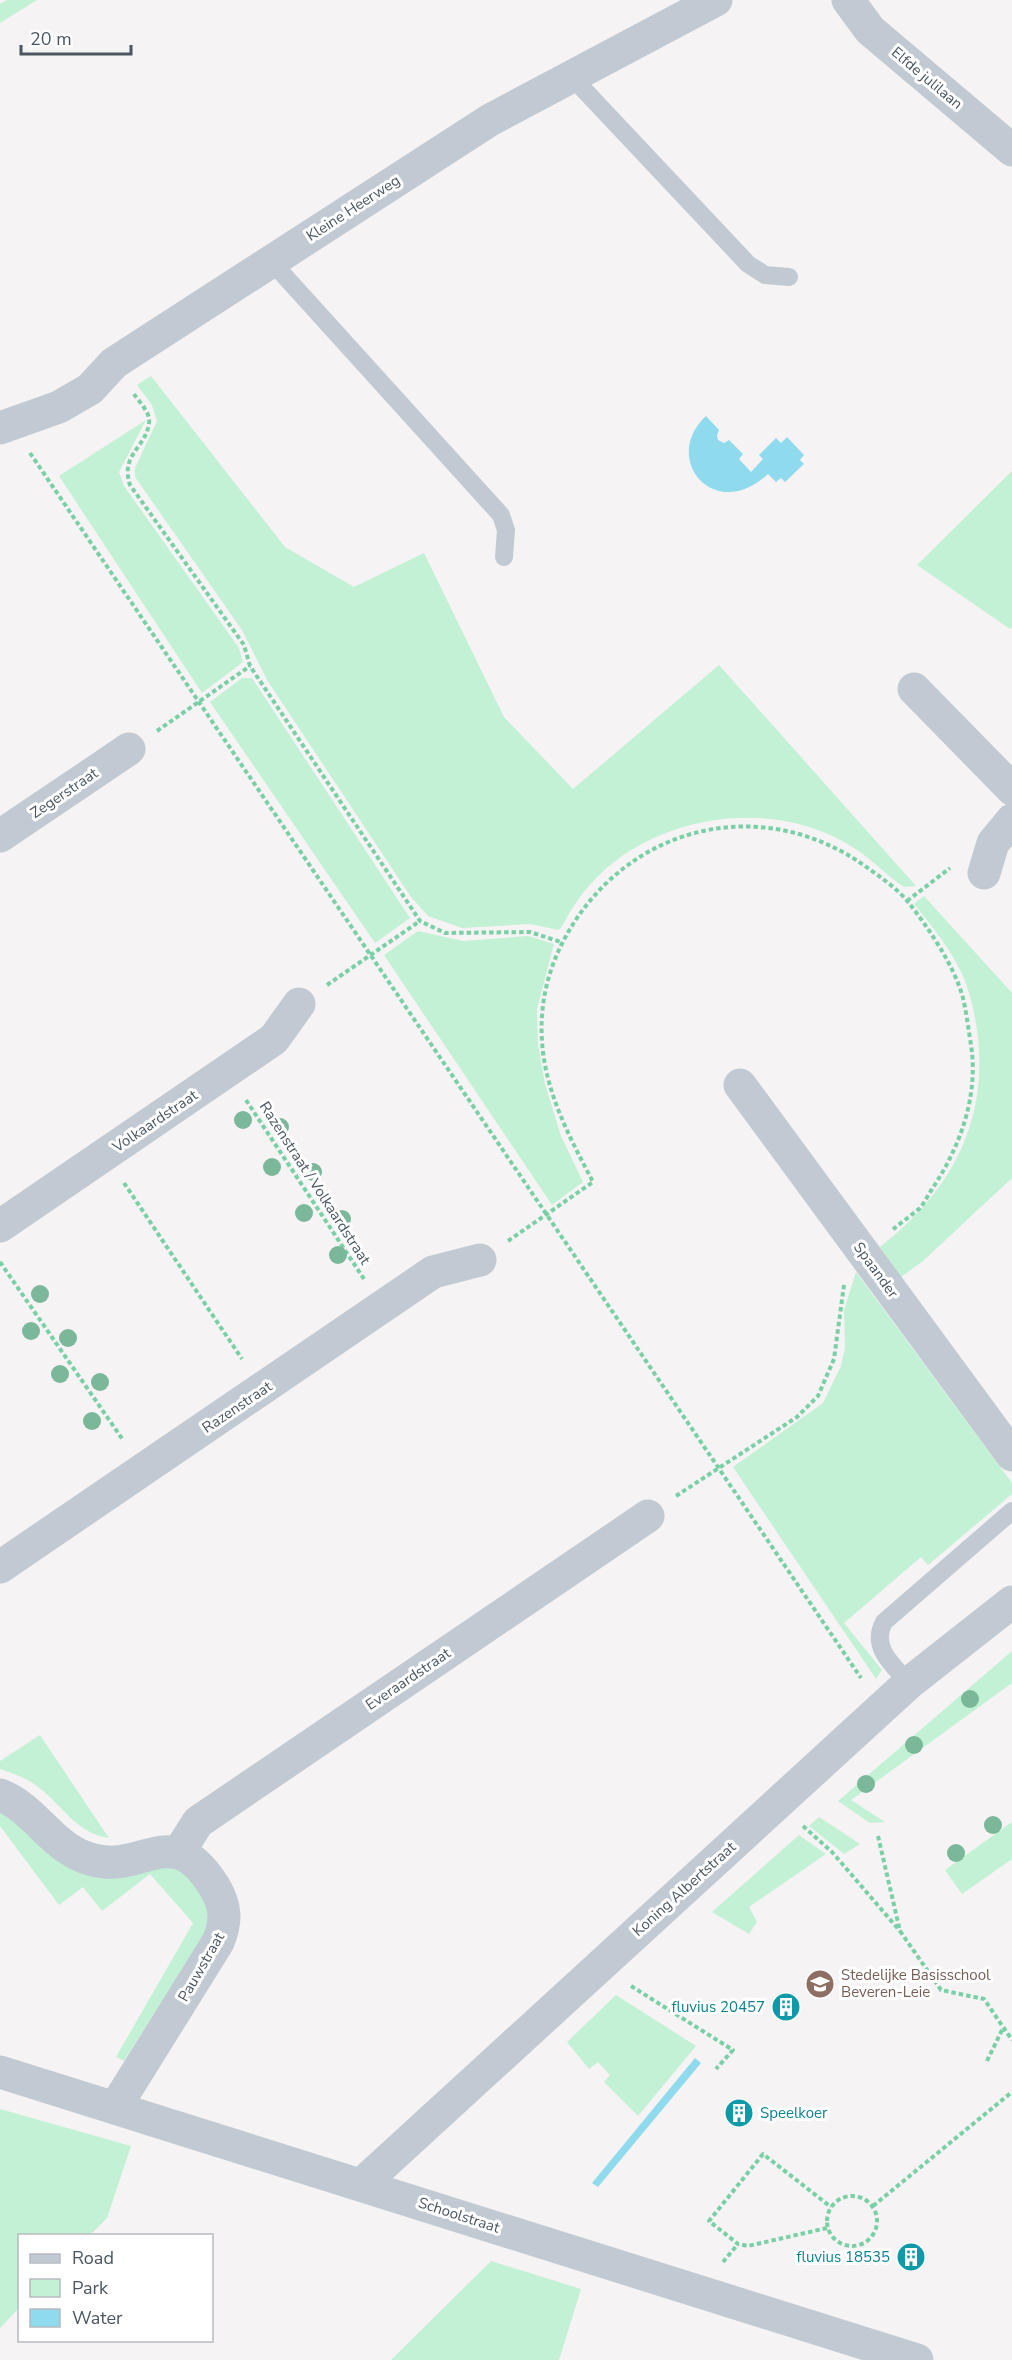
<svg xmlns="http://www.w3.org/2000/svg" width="1012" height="2360" viewBox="0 0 1012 2360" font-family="'Nunito Sans',sans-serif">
	<rect width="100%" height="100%" fill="#f5f3f3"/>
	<!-- green -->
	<path fill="#c3f1d5" d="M7 0H37L0 23V4Z
		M151 376 285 547 354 587 424 553 504 717 573 789 719 665 916 886 904 887C887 876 874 861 857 850 784 800 676 810 609 866 596 877 583 892 573 907 568 914 565 923 559 930L530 924 462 928 428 916 411 897 267 680 242 630 135 477V468L157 421 152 405 137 385Z
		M146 420 119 472 124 486 239 648 243 662 202 693 59 476Z
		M1012 471V627L1010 629 917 565Z
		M242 678H252L410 918 375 943 210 702Z
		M924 896 1012 993V1178L923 1261 901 1277 880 1247C963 1183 999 1097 969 993 960 960 935 930 914 904Z
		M418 931 463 941 528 936 554 944 537 1009 538 1044 545 1084 561 1136 583 1182 552 1205 384 955Z
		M856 1272 1012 1483V1494L928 1565 921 1557 844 1623 882 1670 876 1679 733 1467 823 1403 841 1366 845 1348 844 1310Z
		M1012 1651V1683L851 1800 885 1822 870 1823 838 1801Z
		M40 1735 109 1838C74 1833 62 1803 34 1784 24 1777 12 1773 0 1769V1761Z
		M0 1811 157 1865 180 1867 209 1902V1927L124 2061 116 2057 193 1923 150 1874 102 1911 83 1887 59 1905 0 1826Z
		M819 1817 860 1844 844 1854 809 1826Z
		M1012 1822V1859L962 1894 945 1870Z
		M799 1835 826 1854 749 1907 757 1922 749 1934 712 1912Z
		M616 1995 696 2046 638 2116 604 2082 610 2075 598 2062 589 2069 567 2042Z
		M0 2109 131 2146 107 2218 90 2235 20 2236 19 2308 0 2328Z
		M491 2261 581 2289 559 2360H391Z"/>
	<!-- water -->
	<path fill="#90daee" d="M706 416 719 430 717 435 718 440 724 443 729 440 743 454 739 459 751 472 763 459 759 455 776 438 781 443 787 437 804 455 800 460 804 464 785 482 781 478 776 482 768 474C715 524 660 459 706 416Z
		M695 2058 701 2063 598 2187 592 2183Z"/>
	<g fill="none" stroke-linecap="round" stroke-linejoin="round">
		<!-- path -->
		<path stroke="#7ad0a6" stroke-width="4" stroke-dasharray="4.5 3" stroke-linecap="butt" d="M134 394C139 402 151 413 149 423 146 448 120 454 130 485L244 645 250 666 420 921 445 933 530 932 561 942
			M30 453 861 1678
			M157 731 250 666
			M907 901 950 868
			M327 985 420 921
			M246 1100 364 1279
			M124 1183 242 1359
			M508 1241 593 1182C570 1138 545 1092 542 1041 539 996 552 955 577 918 643 821 768 797 865 866 879 876 898 889 909 903 929 929 954 965 963 998 966 1011 968 1025 970 1039 980 1091 962 1143 934 1186 929 1193 925 1202 920 1208 911 1216 900 1223 891 1231
			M0 1262 123 1440
			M676 1496 797 1417 818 1396 834 1359 844 1285
			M803 1826 832 1852 900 1931
			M878 1836 900 1931 941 1990 984 1999 1012 2040
			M631 1986 733 2050 716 2069
			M987 2061 1003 2028
			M827 2221a25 25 0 1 1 50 0a25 25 0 1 1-50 0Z
			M873 2206 1012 2092
			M827 2228 748 2246 738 2244 709 2221 763 2154 831 2207
			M723 2262 738 2244"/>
		<!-- lane -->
		<path stroke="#c1cad2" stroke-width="18" d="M571 76 748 264 765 275 789 277
			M271 261 501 515 506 530 504 557
			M909 1683C894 1666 870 1648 884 1622L1012 1511"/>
		<!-- street -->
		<path stroke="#c1cad2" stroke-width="33" d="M848 0 870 30 1012 150
			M0 428 59 407 90 389 114 363 490 120 716 0
			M914 689 1012 789
			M0 836 129 749
			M984 873 993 843 1012 820
			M740 1085 1012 1455
			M0 1226 274 1039 299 1004
			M0 1567 433 1272 480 1260
			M0 1795C34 1808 50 1844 84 1857 142 1880 169 1815 214 1886 226 1906 227 1921 218 1942L116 2106
			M179 1852 198 1822 648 1516
			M0 2072 917 2360
			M362 2184 909 1683 1012 1602"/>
	</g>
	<!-- trees -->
	<g fill="#7bb799">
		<circle cx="243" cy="1120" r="9"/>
		<circle cx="280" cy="1127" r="9"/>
		<circle cx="272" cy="1167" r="9"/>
		<circle cx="313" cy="1172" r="9"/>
		<circle cx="304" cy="1213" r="9"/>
		<circle cx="342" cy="1219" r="9"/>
		<circle cx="338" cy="1255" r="9"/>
		<circle cx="40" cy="1294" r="9"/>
		<circle cx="31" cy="1331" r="9"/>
		<circle cx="68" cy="1338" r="9"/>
		<circle cx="60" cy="1374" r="9"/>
		<circle cx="100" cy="1382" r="9"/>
		<circle cx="92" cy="1421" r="9"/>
		<circle cx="970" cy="1699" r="9"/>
		<circle cx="914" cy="1745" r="9"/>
		<circle cx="866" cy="1784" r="9"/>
		<circle cx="993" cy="1825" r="9"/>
		<circle cx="956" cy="1853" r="9"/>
	</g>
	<!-- icons -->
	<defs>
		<g id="school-disc" transform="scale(1.5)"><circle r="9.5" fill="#8d6e63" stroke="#fff"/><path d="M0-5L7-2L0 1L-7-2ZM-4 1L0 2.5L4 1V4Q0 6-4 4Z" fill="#fff"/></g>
		<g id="building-disc" transform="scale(1.5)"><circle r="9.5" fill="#0f9aa8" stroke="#fff"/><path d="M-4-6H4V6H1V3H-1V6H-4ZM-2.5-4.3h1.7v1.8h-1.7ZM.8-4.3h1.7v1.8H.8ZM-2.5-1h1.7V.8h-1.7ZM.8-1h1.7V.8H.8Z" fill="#fff"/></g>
	</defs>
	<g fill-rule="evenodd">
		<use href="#school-disc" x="820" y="1984"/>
		<use href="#building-disc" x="786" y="2007"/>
		<use href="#building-disc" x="739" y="2113"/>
		<use href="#building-disc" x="911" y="2257"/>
	</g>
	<g text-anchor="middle" stroke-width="6" stroke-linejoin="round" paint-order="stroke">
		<!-- street labels -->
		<g font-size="15" fill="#4a5661" stroke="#fff">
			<text transform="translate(927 78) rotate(40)" y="5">Elfde julilaan</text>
			<text transform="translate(353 208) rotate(-33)" y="5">Kleine Heerweg</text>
			<text transform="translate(64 793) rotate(-34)" y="5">Zegerstraat</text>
			<text transform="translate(155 1121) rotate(-34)" y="5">Volkaardstraat</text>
			<text transform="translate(315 1183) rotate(57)" y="5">Razenstraat / Volkaardstraat</text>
			<text transform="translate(876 1270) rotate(54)" y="5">Spaander</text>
			<text transform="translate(237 1407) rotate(-34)" y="5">Razenstraat</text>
			<text transform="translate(408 1679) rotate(-34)" y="5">Everaardstraat</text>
			<text transform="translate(684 1889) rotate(-42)" y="5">Koning Albertstraat</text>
			<text transform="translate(201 1967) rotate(-60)" y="5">Pauwstraat</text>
			<text transform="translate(459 2215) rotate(18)" y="5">Schoolstraat</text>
		</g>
		<!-- education labels -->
		<g font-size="15" fill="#785e54" stroke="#fff" text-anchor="start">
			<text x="841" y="1980">Stedelijke Basisschool<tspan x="841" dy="17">Beveren-Leie</tspan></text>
		</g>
		<!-- culture labels -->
		<g font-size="15" fill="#0d838f" stroke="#fff" text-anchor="end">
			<text x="765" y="2012">fluvius 20457</text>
			<text x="760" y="2118" text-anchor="start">Speelkoer</text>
			<text x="890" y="2262">fluvius 18535</text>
		</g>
	</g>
	<!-- legend -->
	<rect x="18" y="2234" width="195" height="108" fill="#ffffff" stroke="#b7bbc0" stroke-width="1.5"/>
	<rect x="30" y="2254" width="30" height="9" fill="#c1cad2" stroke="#b7bbc0" stroke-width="1.5"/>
	<text x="72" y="2264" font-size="18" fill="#4a5661">Road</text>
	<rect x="30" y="2279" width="30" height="18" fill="#c3f1d5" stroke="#b7bbc0" stroke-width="1.5"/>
	<text x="72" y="2294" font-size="18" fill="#4a5661">Park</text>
	<rect x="30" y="2309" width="30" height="18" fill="#90daee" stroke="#b7bbc0" stroke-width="1.5"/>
	<text x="72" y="2324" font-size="18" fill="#4a5661">Water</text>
	<!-- scale -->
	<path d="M21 45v9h110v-9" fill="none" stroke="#4a5661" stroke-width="3"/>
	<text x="30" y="45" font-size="18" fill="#4a5661" stroke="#ffffff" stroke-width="4.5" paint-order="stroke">20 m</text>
</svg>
